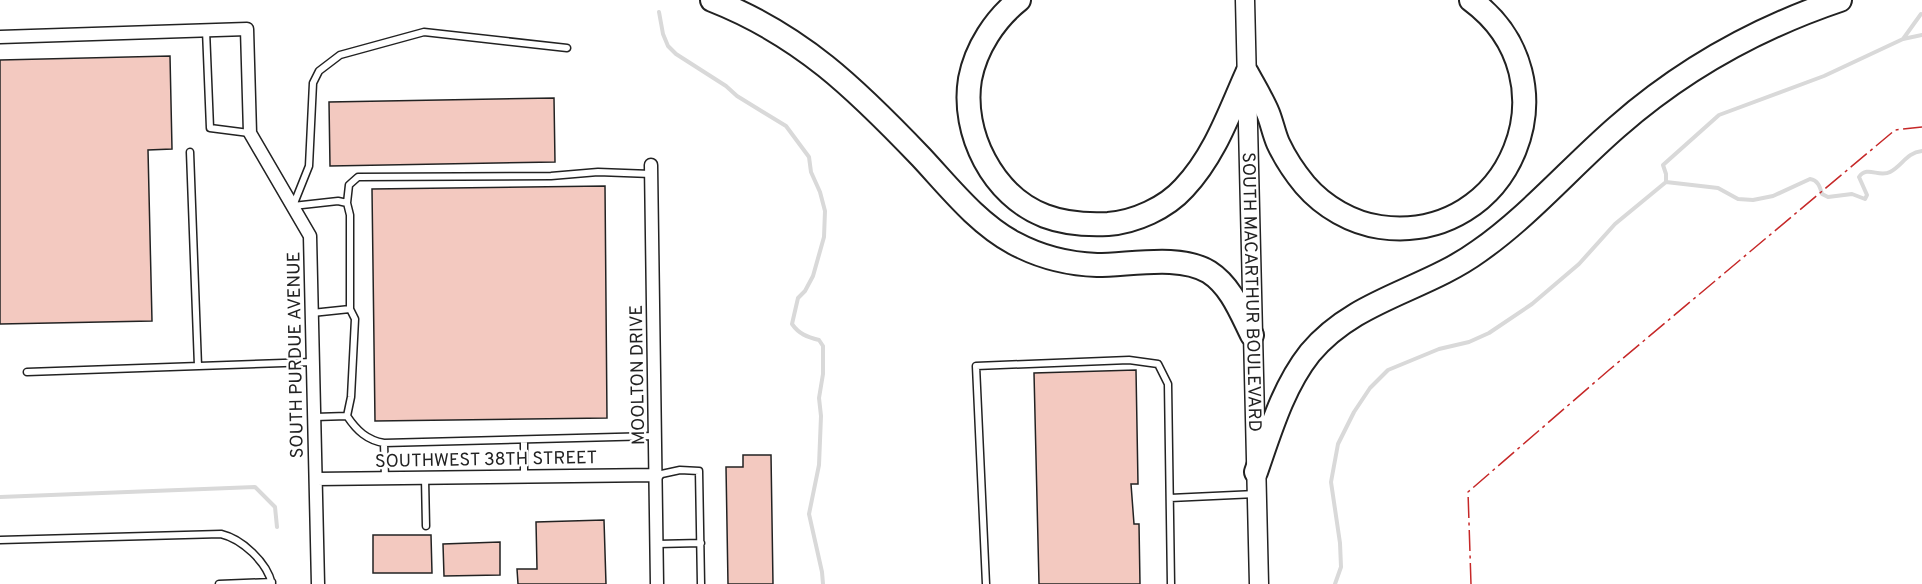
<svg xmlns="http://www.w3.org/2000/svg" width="1922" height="584" viewBox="0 0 1922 584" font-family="Overpass,sans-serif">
	<rect width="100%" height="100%" fill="#fff"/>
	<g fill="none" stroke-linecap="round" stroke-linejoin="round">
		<!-- stream -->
		<path stroke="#d9d9d9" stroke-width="4" d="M659 12 663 34 668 46 676 54 726 86 737 96 786 126 809 157 811 172 820 192 825 211 824 237 813 276 805 291 798 298 792 324C799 334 807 337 819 340L823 346V374L819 398 821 416 819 465 809 514 822 572 823 584
			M1903 39 1922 35
			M1666 182 1718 188 1738 199 1753 200 1773 196 1810 179C1818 180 1820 187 1822 194L1828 197 1852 194 1865 199 1867 195 1859 177C1867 165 1879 178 1890 172 1903 165 1906 153 1922 151
			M0 497 255 487 275 507 277 527
			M1335 584 1341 567 1340 543 1331 482 1338 444 1354 412 1370 388 1388 370 1439 349 1469 342 1489 333 1532 304 1579 264 1615 224 1666 182V174L1663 165 1719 115 1824 76 1903 39 1921 14"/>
	</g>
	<!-- building -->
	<path fill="#f3c9c0" stroke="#222" stroke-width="1.5" d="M170 56 172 149 148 150 152 321 0 324V60Z
		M554 98 555 162 330 166 329 102Z
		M605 186 607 418 375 421 372 189Z
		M1136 370 1138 484H1131L1134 524H1139L1140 584H1039L1034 373Z
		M743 455H771L773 584H728L726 467H743Z
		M604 520 606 584H518L517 569H537L536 522Z
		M373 535H431L432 573H373Z
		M500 542V575L444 576 443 544Z"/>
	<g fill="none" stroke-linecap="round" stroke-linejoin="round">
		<!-- service casing -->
		<g stroke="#222" stroke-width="9">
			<path id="service" d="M206 30 210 128 249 133
				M190 152 198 366
				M347 203 349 185 358 177 551 176 598 172 651 174
				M350 309V215L347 203 338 201 293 206 309 166 313 83 319 71 340 55 424 32 567 48
				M312 313 350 309 355 319 351 397 347 416
				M27 372 313 362
				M315 417 347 416C357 431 367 440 384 443L655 436
				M524 440V476
				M384 443 385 478
				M657 475 680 470 699 471 701 584
				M425 478 426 526
				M1170 498 1256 494
				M0 540 221 534C242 539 267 562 272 584
				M657 544 701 543
				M219 584 272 582
				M986 584 976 366 1129 360 1158 364 1168 384 1171 584"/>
		</g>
		<!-- minor casing -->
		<g stroke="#222" stroke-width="15">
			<path id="minor" d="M0 37 247 29 250 133 310 236 318 584
				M651 165 657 584
				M316 479 657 475"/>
		</g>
		<!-- secondary casing -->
		<g stroke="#222" stroke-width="21">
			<g id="secondary">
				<path id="s1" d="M1245 0 1259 584"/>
			</g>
		</g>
		<!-- motorway casing -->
		<g stroke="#222" stroke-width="26">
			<path id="motorway" d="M712 0C801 35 856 89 921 157 949 187 977 223 1014 243 1040 257 1067 264 1097 265 1130 265 1180 254 1209 272 1231 286 1241 313 1252 335
				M1019 0C995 19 976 48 970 79 961 133 993 196 1045 216 1066 224 1087 225 1108 224 1135 222 1166 208 1184 188 1215 155 1229 113 1247 73
				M1247 73C1254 86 1262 99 1268 113 1272 123 1274 134 1278 143 1285 158 1295 173 1305 185 1324 207 1352 223 1380 227 1511 245 1578 79 1471 0
				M1256 472C1270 432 1283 387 1310 353 1355 299 1424 291 1479 251 1529 216 1571 167 1617 127 1683 69 1757 28 1840 0"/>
		</g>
		<!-- service -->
		<use href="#service" stroke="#fff" stroke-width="6"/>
		<!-- minor -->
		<use href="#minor" stroke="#fff" stroke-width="12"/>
		<!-- secondary -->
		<use href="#secondary" stroke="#fff" stroke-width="18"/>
		<!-- motorway -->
		<use href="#motorway" stroke="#fff" stroke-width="22"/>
		<!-- power -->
		<path stroke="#c62828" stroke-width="1.5" stroke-dasharray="21 4.5 3 4.5" stroke-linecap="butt" d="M1471 584 1468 492 1609 370 1895 130 1922 127"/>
	</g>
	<g text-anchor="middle" stroke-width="4.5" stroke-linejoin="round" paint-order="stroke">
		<!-- street labels -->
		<g font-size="18" fill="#222" stroke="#fff">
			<text dy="6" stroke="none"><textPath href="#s1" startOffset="292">SOUTH MACARTHUR BOULEVARD</textPath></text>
			<text transform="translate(295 355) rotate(-91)" y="6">SOUTH PURDUE AVENUE</text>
			<text transform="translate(637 375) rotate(-91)" y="6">MOOLTON DRIVE</text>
			<text transform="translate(486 459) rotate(-1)" y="6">SOUTHWEST 38TH STREET</text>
		</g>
	</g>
</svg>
